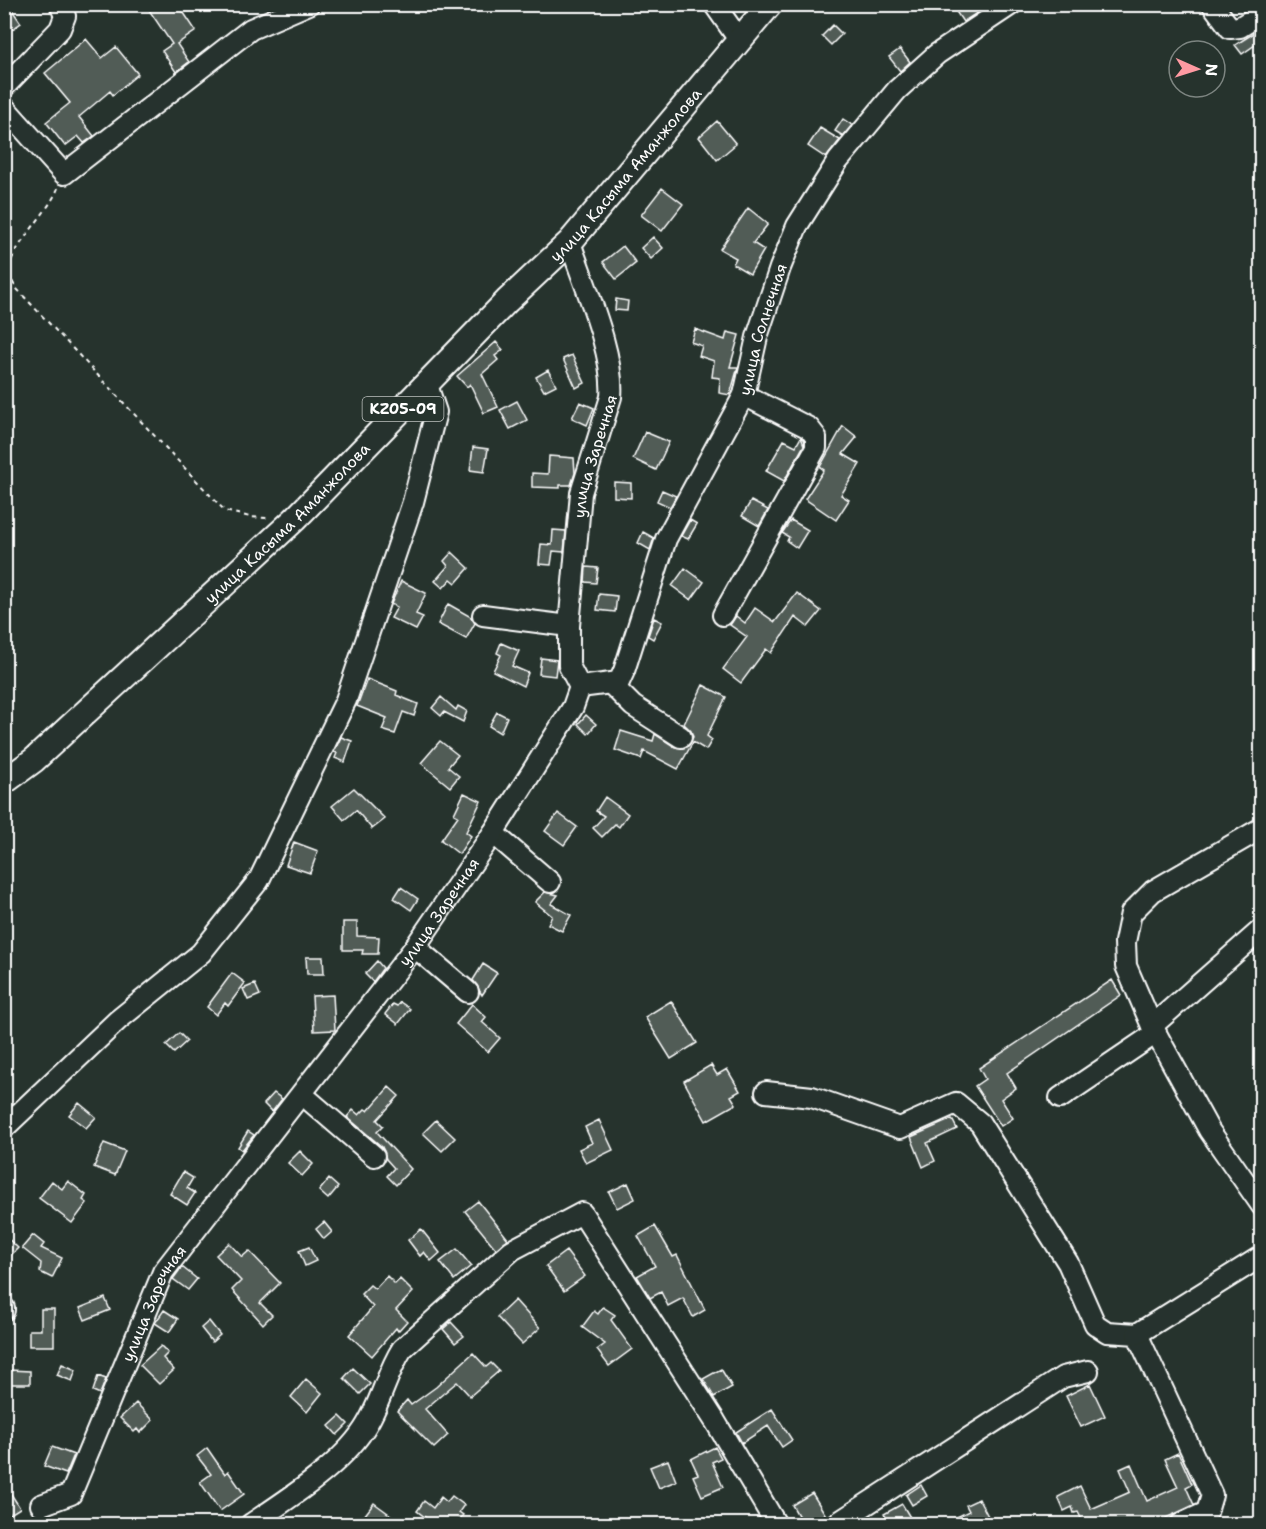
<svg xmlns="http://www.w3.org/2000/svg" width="1266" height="1529" viewBox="0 0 1266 1529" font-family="'Shantell Sans',sans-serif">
	<rect width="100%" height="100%" fill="#26332d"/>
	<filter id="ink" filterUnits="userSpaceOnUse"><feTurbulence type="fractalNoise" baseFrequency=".0167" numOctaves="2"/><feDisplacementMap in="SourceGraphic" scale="12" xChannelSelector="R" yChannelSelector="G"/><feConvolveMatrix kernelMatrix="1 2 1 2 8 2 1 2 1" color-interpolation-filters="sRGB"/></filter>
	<g filter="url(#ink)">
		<!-- building -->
		<path fill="#515c57" stroke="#fff" stroke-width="1.5" d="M4 4H8L21 23 4 35Z
			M156 4H178L196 31 177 44 189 62 176 72 162 51 172 44 149 10Z
			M951 4H980L983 9 963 22Z
			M833 25 842 34 831 45 822 36Z
			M1262 28V40L1242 54 1235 45Z
			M86 39 102 58 116 47 138 74 113 95 110 91 79 117 94 136 84 143 78 136 65 146 46 122 70 103 45 73Z
			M900 49 910 62 900 71 889 57Z
			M843 119 852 125 843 136 835 131Z
			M717 121 736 144 717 160 699 137Z
			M820 128 840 140 826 158 808 146Z
			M662 188 683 204 662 231 641 215Z
			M748 208 768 224 753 243 764 250 750 274 733 264 736 258 720 249Z
			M653 237 663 248 651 259 641 248Z
			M623 246 636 263 616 279 603 262Z
			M616 299 628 301 627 311 615 310Z
			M695 329 725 340 727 332 739 335 730 367H738L730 395 719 393 720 378 712 377 714 361 699 356 702 346 691 342Z
			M496 342 503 350 495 356 498 360 482 374 498 407 484 413 470 384 467 387 457 376Z
			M572 355 585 383 576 388 563 359Z
			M548 370 556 385 544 391 536 377Z
			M517 401 527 420 510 429 500 410Z
			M580 402 594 408 587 425 572 418Z
			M843 426 857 437 843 454 860 464 841 495 849 500 836 520 805 499 824 470 820 467Z
			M645 432 669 442 656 470 633 459Z
			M801 437 804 445 784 481 766 471 784 440 796 446Z
			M473 447 488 449 484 472 470 470Z
			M549 456 574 458 575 473 571 485H560V488L532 487V473L548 474Z
			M614 482 631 483V498L614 497Z
			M662 490 676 496 670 507 657 501Z
			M751 501 768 510 759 526 742 516Z
			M690 520 697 524 688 539 681 536Z
			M791 520 808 530 797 548 787 541 789 537 782 533Z
			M553 530 566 531 564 552 553 551 551 565 539 564 541 544 552 545Z
			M643 532 654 538 650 550 638 543Z
			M452 552 469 568 456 583 451 579 443 588 435 581 448 566 444 561Z
			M586 567 598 568 596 583 585 582Z
			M685 568 704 582 691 600 672 586Z
			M401 581 426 593 416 614 423 617 416 630 391 618 397 607 391 604Z
			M797 593 821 611 808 627 795 617 771 653 766 649 741 683 723 669 747 637 730 625 736 616 745 623 755 608 775 622Z
			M599 594 617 596 615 612 597 610Z
			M448 604 471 617 475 623 466 639 438 624Z
			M654 618 662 622 653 639 648 636Z
			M501 643 519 651 512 666 528 673 523 686 493 671 501 655 497 653Z
			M541 658 557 660 555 676 539 674Z
			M367 679 397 691 396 695 418 704 414 716 403 712 395 734 382 730 387 718 357 706Z
			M703 685 726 697 707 736 712 740 706 750 693 742 678 769 644 751 641 759 615 750 621 731 653 741 655 734 675 747H687L693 737 691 731 684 724Z
			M441 697 456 710 458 706 467 711 463 722 444 712 441 716 432 708Z
			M497 712 507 717 500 733 489 726Z
			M586 715 596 724 588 734 578 724Z
			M341 737 352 741 345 762 335 758 337 753 334 752Z
			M440 741 458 755 448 767 459 776 450 787 421 763Z
			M354 788 385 819 372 829 356 810 344 820 332 806Z
			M464 793 481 801 466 832 471 836 459 854 441 840 458 816 454 814Z
			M605 797 628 814 619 827 615 824 602 837 593 828 604 816 596 811Z
			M558 813 577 827 564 845 545 831Z
			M294 842 318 851 310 873 286 865Z
			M401 887 418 899 411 910 394 898Z
			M545 892 558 895 551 904 571 915 562 931 548 924 552 916 535 902Z
			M343 922H357V936L379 937 378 954H362L363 950H343Z
			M306 957H323L324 974H307Z
			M377 961 383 968 373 982 365 974Z
			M483 964 497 973 482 995 473 980Z
			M232 973 245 983 228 1006 225 1003 216 1015 207 1007Z
			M1112 980 1121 995 1007 1073 1016 1088 1001 1099 1013 1118 1001 1126 975 1086 985 1079 979 1068Z
			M255 984 260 995 248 1000 243 989Z
			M333 995 335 1030 314 1031 312 996Z
			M671 1001 697 1043 671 1059 645 1017Z
			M400 1002 410 1009 398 1024 385 1014 393 1004 397 1006Z
			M472 1004 486 1017 482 1022 500 1038 488 1052 456 1024Z
			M179 1033 187 1041 174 1053 166 1045Z
			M711 1065 717 1075 727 1069 740 1091 731 1096 736 1104 706 1121 684 1081Z
			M389 1087 399 1096 377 1120 383 1126 377 1132 411 1169 396 1185 387 1176 394 1168 386 1159 382 1147 347 1117 353 1110 359 1115 365 1109 368 1111Z
			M274 1093 282 1099 272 1112 264 1104Z
			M79 1103 96 1117 86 1128 69 1115Z
			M952 1119 957 1129 927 1143 935 1161 923 1167 911 1137Z
			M436 1120 455 1138 442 1151 423 1133Z
			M599 1120 613 1150 586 1163 579 1149 592 1143 585 1127Z
			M248 1131 254 1135 242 1150 238 1147Z
			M104 1143 125 1151 115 1175 94 1167Z
			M300 1151 313 1164 302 1176 288 1163Z
			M183 1172 193 1178 187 1188 195 1193 187 1205 170 1194Z
			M329 1179 338 1187 328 1199 319 1191Z
			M52 1181 62 1189 68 1181 86 1195 83 1200 87 1203 72 1223 39 1198Z
			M628 1183 635 1199 617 1208 609 1192Z
			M478 1201 508 1239 496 1249 465 1211Z
			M324 1222 332 1232 324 1239 316 1229Z
			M655 1226 673 1257 677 1255 705 1310 693 1317 683 1298 668 1306 661 1292 650 1298 637 1276 655 1266 638 1236Z
			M421 1229 440 1253 431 1261 424 1252 420 1256 408 1240Z
			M4 1235 18 1248 4 1262Z
			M33 1235 44 1244 41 1248 62 1258 52 1278 40 1272 41 1263 22 1248Z
			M229 1243 242 1257 249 1251 280 1283 260 1303 272 1315 263 1324 232 1290 241 1281 216 1255Z
			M309 1247 316 1261 305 1266 299 1251Z
			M457 1249 471 1266 454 1280 440 1262Z
			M566 1251 585 1276 564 1291 546 1266Z
			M182 1267 197 1279 188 1290 173 1279Z
			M387 1276 395 1284 400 1279 413 1292 396 1310 407 1321 398 1331 396 1328 372 1356 349 1335 373 1307 361 1294 370 1285 375 1289Z
			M105 1298 110 1310 85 1320 80 1308Z
			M515 1300 540 1328 522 1344 497 1317Z
			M603 1307 615 1315 611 1320 632 1349 609 1366 597 1350 605 1344 582 1327 594 1311 598 1314Z
			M41 1309H54V1346H29V1330H41Z
			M164 1310 178 1319 169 1332 155 1323Z
			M209 1321 220 1335 212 1342 201 1328Z
			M451 1322 464 1336 455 1343 443 1329Z
			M161 1346 168 1353 163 1358 174 1370 159 1384 140 1365Z
			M473 1353 486 1367 491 1363 499 1371 470 1396 457 1382 425 1409 448 1435 434 1448 397 1411 407 1400 411 1405 436 1387Z
			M62 1364 76 1370 72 1381 57 1375Z
			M353 1368 370 1384 360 1394 344 1378Z
			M721 1369 732 1387 714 1397 703 1379Z
			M9 1370 30 1371V1384H9Z
			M98 1376 106 1379 100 1394 93 1391Z
			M306 1379 322 1393 307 1412 291 1397Z
			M1090 1384 1105 1416 1081 1427 1066 1396Z
			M136 1403 153 1420 140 1433 137 1429 134 1432 120 1418Z
			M772 1409 792 1440 782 1447 768 1426 742 1443 736 1432Z
			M340 1416 348 1424 337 1435 329 1426Z
			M52 1447 74 1455 66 1474 44 1466Z
			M715 1447 721 1458 712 1462 723 1487 702 1496 693 1476 698 1474 691 1459Z
			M207 1448 225 1474 228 1471 244 1494 220 1511 200 1482 211 1474 197 1456Z
			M1178 1453 1192 1484 1186 1487 1194 1505 1153 1524H1084L1078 1512 1074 1513 1072 1507 1064 1511 1058 1497 1080 1486 1091 1509 1130 1492 1120 1469 1131 1464 1147 1501 1178 1487 1165 1459Z
			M668 1460 676 1481 659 1488 650 1467Z
			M4 1483 20 1508 4 1518Z
			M921 1485 927 1496 912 1505 906 1495Z
			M812 1493 827 1517 824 1524H803L792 1505Z
			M452 1496 464 1505 459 1512 463 1515 456 1524H434L417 1511 424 1501 433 1508 441 1497 447 1502Z
			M979 1499 992 1524H943L969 1511 966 1505Z
			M374 1503 403 1524H358Z
			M902 1504 914 1524H890L884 1514Z"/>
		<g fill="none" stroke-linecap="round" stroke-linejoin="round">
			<!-- minor casing -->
			<g stroke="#fff" stroke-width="24">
				<g id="minor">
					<path d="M714 4 740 41"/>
					<path d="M1212 4 1230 28 1240 27 1262 13"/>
					<path d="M4 87 60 29 65 16 60 4"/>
					<path d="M4 107 64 174 251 29 309 4"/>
					<path d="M483 615 569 626"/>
					<path d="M723 615 816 448V437L809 428 744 395"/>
					<path d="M612 685 633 706 681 737"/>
					<path id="s1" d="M580 687 619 682 624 671 666 539 744 395 757 337 780 268 797 226 838 161 897 90 937 54 1012 4"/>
					<path d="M1262 828 1153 891 1131 913 1125 942 1126 966 1152 1026 1209 1130 1262 1206"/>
					<path d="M493 833 550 882"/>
					<path d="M415 947 468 992"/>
					<path d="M1152 1026 1262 929"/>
					<path d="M766 1092 812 1097 900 1128 956 1103 980 1123 1068 1263 1095 1324 1107 1332 1137 1334 1212 1495 1207 1512 1181 1524"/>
					<path d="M303 1095 374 1156"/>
					<path d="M1060 1098 1156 1033"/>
					<path d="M4 1128 118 1020 201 953 259 880 346 700 413 502 436 412 427 385"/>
					<path d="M4 1308V1310"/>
					<path d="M1137 1334 1262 1256"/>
					<path id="s2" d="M41 1505 71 1494 163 1272 415 947 493 833 573 707 580 687 569 666V626L581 493 611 397C615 354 584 285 570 242"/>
					<path d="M251 1524C288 1499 340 1466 364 1429 381 1404 386 1374 402 1349L512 1250 582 1213 715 1421 776 1524"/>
					<path d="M836 1524 1063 1377 1088 1371"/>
				</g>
			</g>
			<!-- major casing -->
			<g stroke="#fff" stroke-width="28">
				<g id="major">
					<path id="s3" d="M4 782 34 760 295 519 507 301 570 242 770 4"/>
				</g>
			</g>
			<!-- path -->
			<path stroke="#fff" stroke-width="2" stroke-dasharray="4.5 4.5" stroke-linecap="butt" d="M58 188C48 214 10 248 9 270 9 276 13 283 16 288L225 511 250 517 267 518"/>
			<!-- minor -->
			<use href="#minor" stroke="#26332d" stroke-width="20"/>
			<!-- major -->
			<use href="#major" stroke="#26332d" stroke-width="24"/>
		</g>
	</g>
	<g text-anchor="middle" stroke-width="6" stroke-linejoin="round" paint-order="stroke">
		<!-- shield labels -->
		<rect fill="#26332d" stroke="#bec2c0" stroke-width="1.5" x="362.5" y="397" width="81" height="24" rx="4.5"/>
		<g font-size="15" font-weight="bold" fill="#fff">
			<text x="403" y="414">KZ05-09</text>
		</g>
		<!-- street labels -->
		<g font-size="16" fill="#fff" stroke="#26332d">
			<text dy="6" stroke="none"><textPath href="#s3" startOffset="870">улица Касыма Аманжолова</textPath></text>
			<text dy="6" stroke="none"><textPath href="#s1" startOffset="422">улица Солнечная</textPath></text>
			<text dy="6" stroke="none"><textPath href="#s2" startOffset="1228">улица Заречная</textPath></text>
			<text dy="6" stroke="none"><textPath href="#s3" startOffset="384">улица Касыма Аманжолова</textPath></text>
			<text dy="6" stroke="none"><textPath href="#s2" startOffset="726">улица Заречная</textPath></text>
			<text dy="6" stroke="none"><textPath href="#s2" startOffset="240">улица Заречная</textPath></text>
		</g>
	</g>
	<!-- margin -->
	<rect width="1266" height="1529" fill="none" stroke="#26332d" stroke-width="24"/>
	<rect x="12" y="12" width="1242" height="1505" fill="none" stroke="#fff" stroke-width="2" filter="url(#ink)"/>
	<!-- north arrow -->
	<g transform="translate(1197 69) rotate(93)"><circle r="28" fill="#26332d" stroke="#7d8581" stroke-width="1.5"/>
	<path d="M0-4.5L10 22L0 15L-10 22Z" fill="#ff9aa2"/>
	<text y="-9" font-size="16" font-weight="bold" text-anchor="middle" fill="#ffffff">N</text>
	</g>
</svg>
